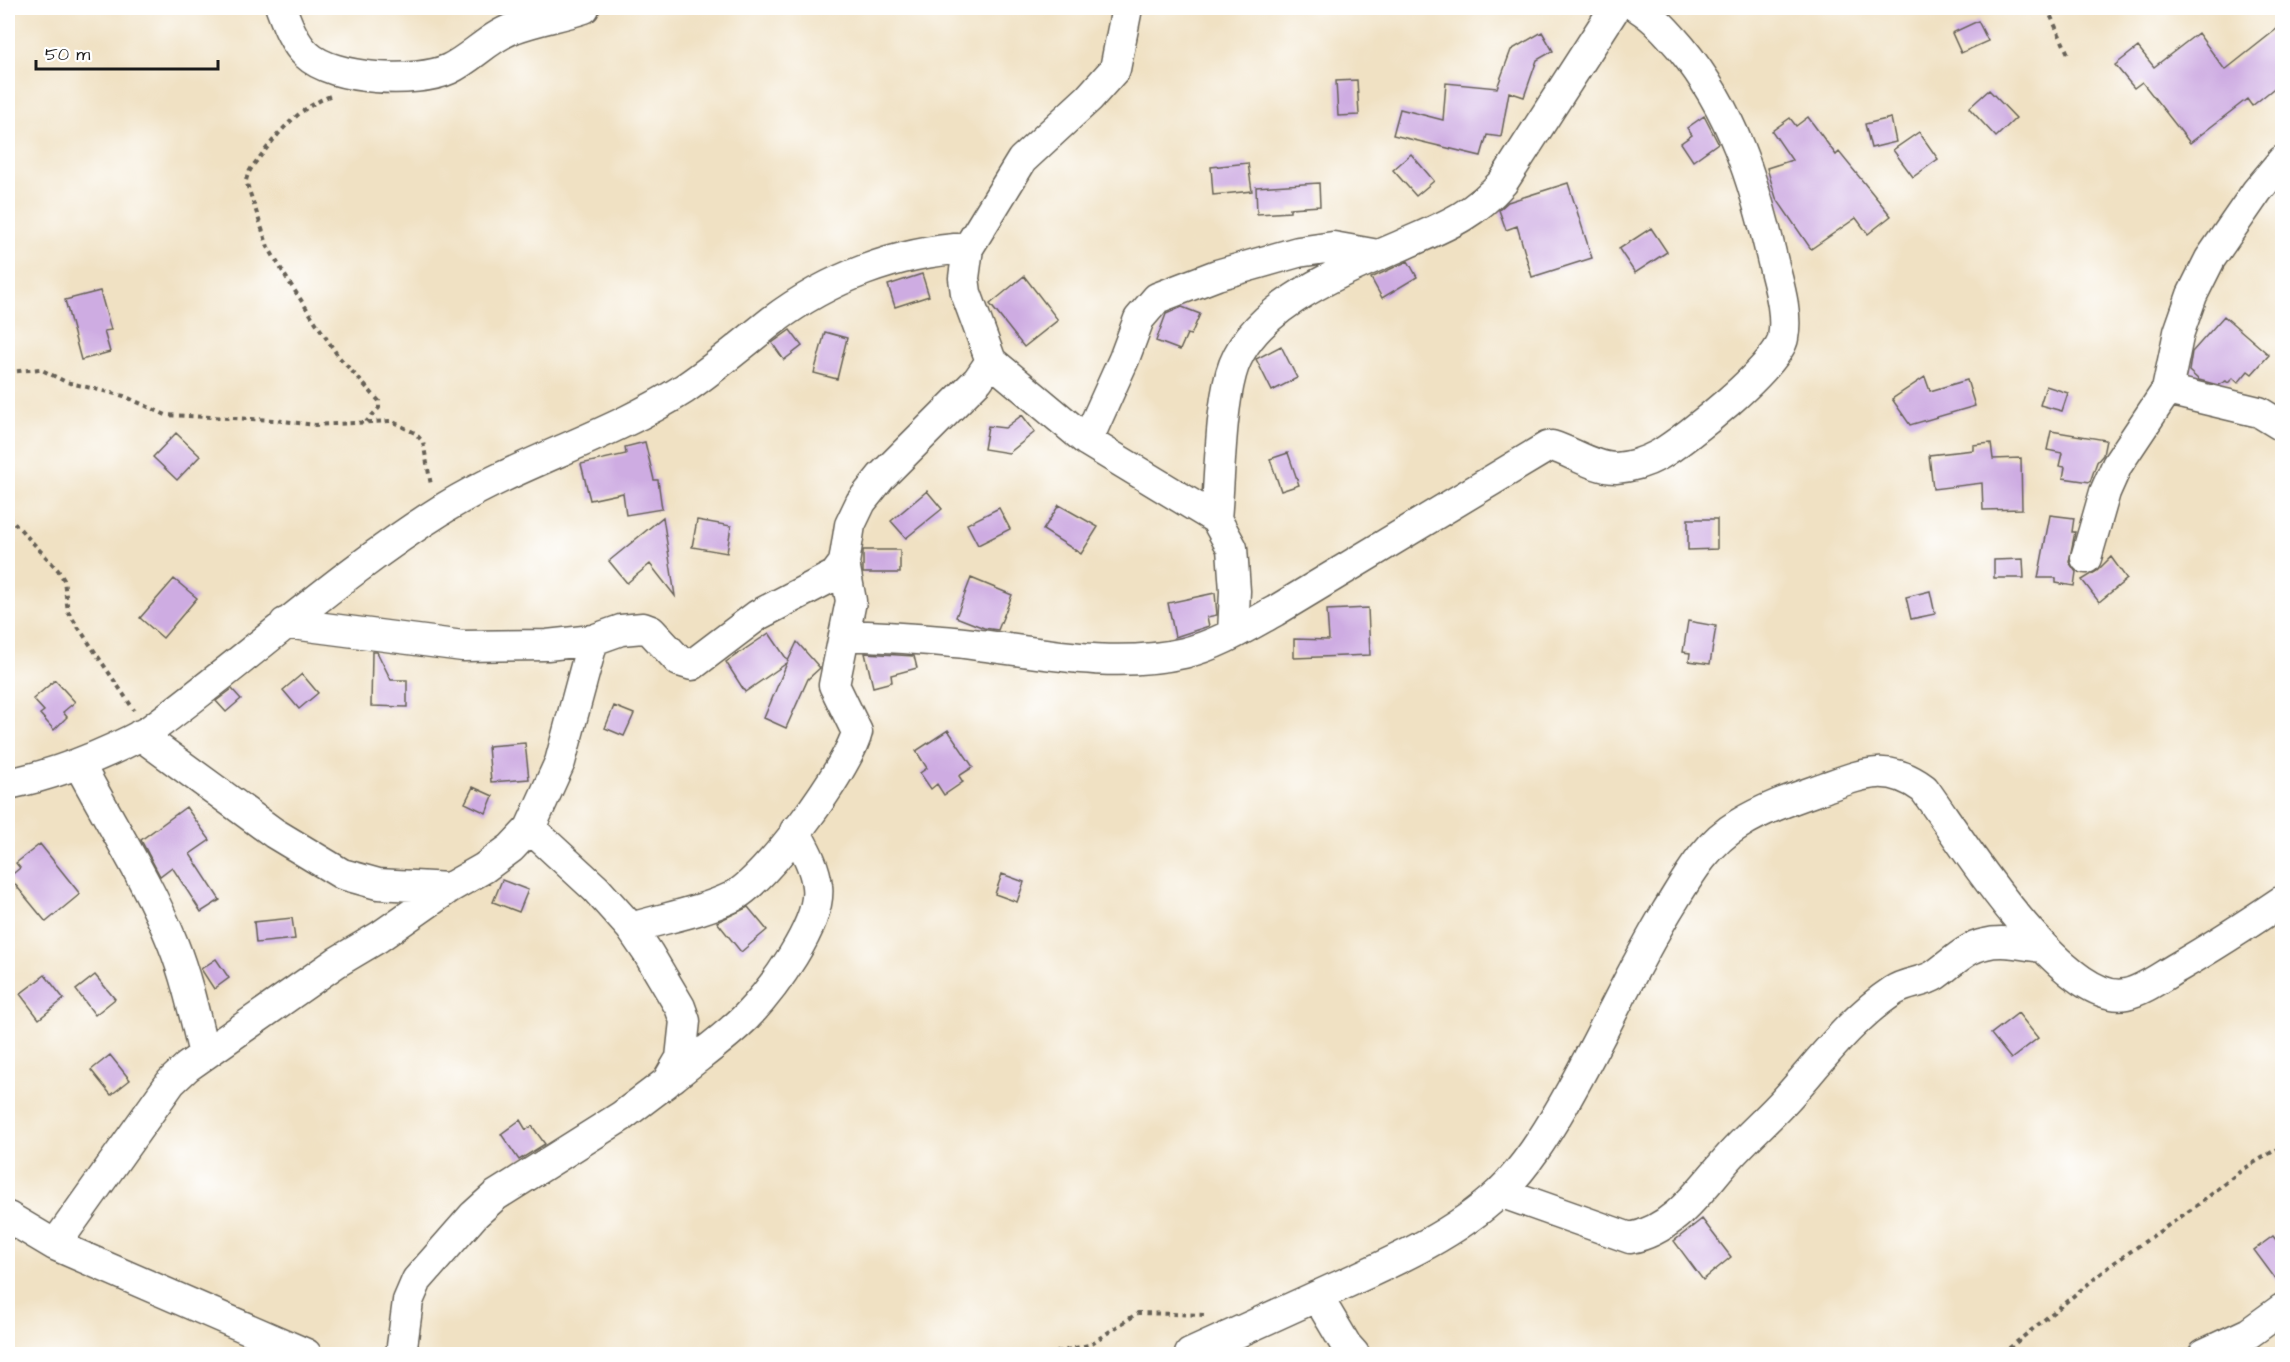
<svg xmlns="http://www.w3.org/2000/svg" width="2290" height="1362" viewBox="0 0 2290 1362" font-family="'Architects Daughter',sans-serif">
	<rect width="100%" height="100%" fill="#fff"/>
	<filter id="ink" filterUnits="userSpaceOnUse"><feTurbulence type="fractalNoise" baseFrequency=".0167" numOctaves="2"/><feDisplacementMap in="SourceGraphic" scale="12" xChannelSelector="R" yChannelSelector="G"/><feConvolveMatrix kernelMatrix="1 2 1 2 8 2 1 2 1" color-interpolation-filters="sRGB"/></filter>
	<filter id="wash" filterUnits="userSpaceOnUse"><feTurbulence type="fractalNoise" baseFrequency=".008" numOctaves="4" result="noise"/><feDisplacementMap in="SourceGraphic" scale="24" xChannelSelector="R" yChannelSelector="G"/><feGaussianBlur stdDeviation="1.35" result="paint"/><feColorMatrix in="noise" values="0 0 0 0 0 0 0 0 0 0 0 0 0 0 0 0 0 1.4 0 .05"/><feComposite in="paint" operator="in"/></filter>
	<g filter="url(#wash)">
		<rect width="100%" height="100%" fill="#f0e1c3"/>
		<g id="blocks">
			<!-- building -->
			<path fill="#ceace2" d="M1978 21 1988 41 1961 53 1952 33Z
				M2283 24V81L2252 106 2247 99 2190 143 2142 82 2134 88 2115 65 2138 47 2154 67 2198 33 2225 70Z
				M1542 32 1553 51 1537 60 1524 97 1509 92 1501 137 1487 135 1481 156 1393 135 1400 109 1443 120 1446 83 1497 88 1511 50Z
				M1357 80 1359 115 1338 116 1336 81Z
				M1989 90 2016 118 1996 137 1969 108Z
				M1704 116 1718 143 1693 161 1681 143 1692 135 1687 128Z
				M1808 117 1836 155 1839 152 1891 216 1868 234 1856 218 1811 249 1776 198 1767 168 1792 160 1772 131 1790 118 1796 126Z
				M1891 118 1896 142 1871 148 1865 124Z
				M1919 132 1938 159 1913 177 1893 150Z
				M1411 154 1434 181 1416 196 1393 170Z
				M1248 163 1252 191 1213 195 1211 167Z
				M1319 183 1320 206 1290 208V212L1257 214 1256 187Z
				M1568 183 1592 258 1532 277 1517 226 1506 230 1499 210 1508 202Z
				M1651 228 1667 252 1635 273 1619 249Z
				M1408 261 1417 277 1382 298 1371 278Z
				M922 274 929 296 895 307 888 285Z
				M1024 276 1058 320 1024 347 990 304Z
				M100 291 111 330 104 331 110 352 81 360 65 300Z
				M1182 307 1200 314 1191 335 1187 334 1180 350 1156 341 1166 314Z
				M2224 316 2269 355 2252 374 2248 371 2238 383 2233 378 2228 383 2226 381 2218 385 2199 380 2189 371 2192 352Z
				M790 330 802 346 784 360 772 343Z
				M825 332 847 338 837 379 814 373Z
				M1281 346 1297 378 1272 391 1256 359Z
				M1925 377 1930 391 1967 380 1975 406 1910 425 1892 399Z
				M2046 386 2068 393 2062 411 2040 405Z
				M1022 415 1035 432 1009 453 984 449 988 426 1005 428Z
				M2051 431 2106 440 2103 455 2097 462 2090 482 2063 478 2065 467 2059 466 2062 453 2047 450Z
				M176 433 200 456 177 480 153 457Z
				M645 442 654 480H658L662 509 626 515 623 493 590 500 581 464 626 454 625 447Z
				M1991 443 1993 459 2021 458 2022 509 1983 510 1982 483 1933 489 1929 455 1973 450V445Z
				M1288 453 1299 485 1281 491 1270 459Z
				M927 491 942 509 906 538 891 521Z
				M1059 505 1098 527 1081 554 1043 530Z
				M999 508 1010 529 978 545 967 524Z
				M2050 515 2074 518 2072 532H2075L2069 562 2076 572 2074 586 2056 583V578H2038Z
				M663 517 675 596 650 564 627 583 609 561Z
				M1688 519H1717V549L1688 550Z
				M697 520 731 526 727 553 692 547Z
				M863 550H900V573H863Z
				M2111 557 2127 579 2099 602 2082 580 2097 571Z
				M2023 559 2024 578H1994V560Z
				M971 578 1012 595 998 630 984 628 956 617Z
				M174 579 197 598 163 638 140 618Z
				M1930 591 1935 614 1911 619 1906 597Z
				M1215 593 1217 615 1207 617 1209 626 1175 637 1168 603Z
				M1368 608 1370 655 1294 658V639L1329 640 1327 610Z
				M1688 621 1716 626 1710 664 1689 661 1690 653 1683 652Z
				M769 633 788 661 797 642 820 668 808 679 786 728 764 718 787 663 745 692 726 662Z
				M372 652H377L391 680H407V707L371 706Z
				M865 653 914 656 917 668 891 675 892 682 873 687Z
				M302 674 318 693 299 709 283 690Z
				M55 680 75 702 63 712 67 717 54 730 40 714 44 711 33 699Z
				M232 689 241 699 226 712 216 701Z
				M614 706 634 714 624 736 605 728Z
				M948 730 973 767 959 776 963 782 944 795 937 784 931 789 920 773 927 768 916 751Z
				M525 743 529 779 491 782 488 746Z
				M473 787 493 796 486 813 465 803Z
				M186 807 210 840 190 854 220 900 201 912 172 867 160 876 141 840Z
				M40 844 80 894 46 922 9 877 20 868 16 863Z
				M1002 874 1024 882 1017 902 995 894Z
				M502 880 528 890 519 912 493 902Z
				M748 907 767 930 741 952 717 922Z
				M292 918 295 939 256 943 254 922Z
				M216 959 229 978 214 989 201 969Z
				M45 975 64 999 39 1019 20 994Z
				M95 975 115 999 95 1015 76 990Z
				M2018 1013 2038 1038 2011 1059 1991 1034Z
				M110 1055 130 1080 111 1095 91 1070Z
				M520 1120 526 1130 532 1126 545 1144 519 1160 501 1134Z
				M1702 1219 1731 1257 1703 1280 1674 1241Z
				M2273 1236 2283 1249V1289L2254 1250Z"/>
		</g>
	</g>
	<g filter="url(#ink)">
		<use href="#blocks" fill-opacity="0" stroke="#666156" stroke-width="1.5"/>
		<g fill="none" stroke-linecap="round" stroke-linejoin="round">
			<!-- minor casing -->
			<g stroke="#666156" stroke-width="33">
				<path id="minor" d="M281 8C287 24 294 43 307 55 333 80 417 84 449 69 472 58 489 37 514 28 537 19 561 16 584 8
					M991 361 1087 441 1216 519 1232 548 1235 591 1233 634
					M2167 390 2259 412 2282 426
					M1087 441 1124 359 1139 319 1157 298 1217 275 1298 252 1333 247 1378 255
					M1216 519C1220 476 1220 415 1231 374 1249 307 1343 271 1400 246 1442 227 1471 218 1503 182L1615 8
					M2086 558 2105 492 2117 465 2167 390 2179 332 2192 295 2210 259 2257 191 2282 161
					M285 623 463 646 547 645 593 640 621 630 643 628 651 631 679 661 692 665 758 615 835 575 844 563 850 525 861 502 881 477 978 380 991 361 966 293 964 278 968 248 1022 160 1089 98 1115 69 1127 8
					M845 635C887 637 930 639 972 644 1042 653 1114 669 1184 653 1217 645 1246 627 1275 611L1547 447 1552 446C1572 452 1595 468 1616 468 1631 467 1646 462 1659 455 1685 440 1779 365 1783 338 1788 312 1778 283 1772 258 1754 181 1732 110 1681 48 1668 33 1655 18 1639 8
					M140 735 274 833 342 874 378 884 449 888
					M79 764C110 823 148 881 173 944 187 979 195 1017 204 1054
					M8 784C58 774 104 755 149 731 249 658 340 573 446 507 522 461 609 437 684 389 715 368 743 344 772 321 829 278 897 252 968 248
					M631 928C664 918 701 912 732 897 765 882 849 767 857 732L834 685 851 601 844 563
					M672 1078C696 1058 724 1039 746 1017 772 990 822 924 817 886 815 866 804 848 795 831
					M1500 1192 1630 1238C1675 1230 1701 1188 1730 1156 1748 1136 1769 1118 1787 1098 1820 1061 1851 1019 1893 991 1906 982 1923 983 1935 975 1951 964 1965 948 1985 944 2004 939 2024 945 2043 947
					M8 1217 55 1245 306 1354
					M55 1245 171 1082 187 1067 337 962 379 937 449 888 484 868 511 848 530 828 560 762 593 640
					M1317 1296 1346 1345 1354 1354
					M401 1354 408 1301 417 1280 474 1215 495 1196 622 1116 667 1082 681 1058 685 1021 680 1007 648 953 631 928 596 889 530 828
					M1190 1354C1238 1332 1287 1310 1335 1288 1392 1262 1453 1236 1499 1193 1525 1168 1545 1136 1563 1105 1600 1041 1629 974 1667 911 1687 879 1705 844 1739 824 1764 808 1798 797 1826 787 1865 773 1889 763 1924 789 1958 835 2063 1007 2126 994 2144 990 2162 976 2178 967 2214 946 2248 924 2282 901
					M2204 1354 2249 1333 2282 1309"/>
			</g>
			<!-- path -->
			<path stroke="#666156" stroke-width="4" stroke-dasharray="4.5 4.5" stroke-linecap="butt" d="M2047 8 2069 56
				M330 96C300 108 282 128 263 153 256 162 248 170 246 181L268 247 289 282 338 356 379 401V408L366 422
				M8 372 40 369 66 382 124 396 166 415 274 420 315 425 391 421 415 433 423 442 431 485
				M8 516 58 570 64 580 68 612 134 710
				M1048 1354 1089 1345 1138 1313 1207 1315
				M2002 1354 2114 1263 2199 1204 2242 1170 2282 1146"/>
			<!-- minor -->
			<use href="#minor" stroke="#fff" stroke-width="30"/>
		</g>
	</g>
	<!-- margin -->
	<rect width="2290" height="1362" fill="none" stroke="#fff" stroke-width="30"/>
	<!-- scale -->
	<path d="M36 60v9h182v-9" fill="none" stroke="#1c1c1c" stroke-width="3"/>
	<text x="45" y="60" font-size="18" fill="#1c1c1c" stroke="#ffffff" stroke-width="4.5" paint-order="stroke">50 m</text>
</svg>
